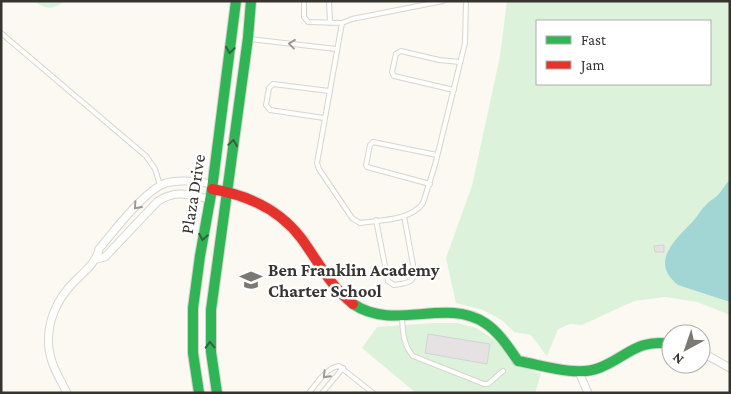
<svg xmlns="http://www.w3.org/2000/svg" width="731" height="394" viewBox="0 0 731 394" font-family="'Crimson Pro',serif">
	<rect width="100%" height="100%" fill="#fbf9f2"/>
	<!-- green -->
	<path fill="#dcf2db" fill-rule="evenodd" d="M35 1H64C55 10 44 10 35 1Z
		M507 1H730V315L697 302 666 297 634 301 582 325 570 324 558 329 547 356 531 335 514 332 503 321 483 310 456 303 446 258 472 186 500 56ZM537 21H710V84H537Z
		M433 323H457L476 328 498 342 511 362 541 374 535 393H416L362 348 377 327Z"/>
	<!-- water -->
	<path fill="#a1d6d4" d="M730 180V302L678 285C648 261 677 239 694 220 698 216 701 209 706 205 709 201 714 199 718 195 723 190 725 184 730 180Z"/>
	<!-- building -->
	<path fill="#e6e2e4" stroke="#d4d3d2" d="M664 245V252H655L654 246Z
		M428 334 490 344 487 364 425 353Z"/>
	<g fill="none" stroke-linecap="round" stroke-linejoin="round">
		<!-- lane casing -->
		<g stroke="#d6d5cf" stroke-width="6">
			<path id="lane" d="M304 1V17L308 22 342 23
				M329 1 330 23
				M443 1 352 19 342 23 317 163 319 169 352 218 360 223C380 220 410 221 423 203L435 165 465 43 466 1
				M1 33 146 156 155 169 160 185
				M249 39 336 49
				M454 90 394 76 392 72 396 54 401 51 439 60 460 62
				M324 118 270 110 266 105 269 88 273 84 329 91
				M430 184 367 167 366 165 370 145 373 142 437 155
				M376 220 388 281 394 285C405 283 415 284 414 270L404 216
				M402 318C403 333 403 344 413 356L484 384H488L503 371
				M309 393C317 383 326 368 339 366L373 393
				M322 393 343 368"/>
		</g>
		<!-- street casing -->
		<g stroke="#d6d5cf" stroke-width="9">
			<path id="street" d="M97 259 105 257 157 202C176 189 189 195 210 199
				M701 352 730 368
				M579 372 588 393
				M67 393C60 379 51 365 49 349 46 324 56 300 74 282 84 272 96 263 99 249 114 231 145 190 166 183 181 179 197 182 213 184"/>
		</g>
		<!-- fast casing -->
		<g stroke="#d6d5cf" stroke-width="12">
			<path id="fast" d="M353 304C395 332 445 297 485 323 499 332 509 348 518 361 542 365 576 377 599 368 626 358 637 338 671 344
				M199 393 193 353V308L200 256 212 189 236 1
				M217 393 211 352V310L248 38 251 1"/>
		</g>
		<!-- jam casing -->
		<g stroke="#d6d5cf" stroke-width="12">
			<path id="jam" d="M212 189C247 195 279 209 301 238 318 261 330 286 353 304"/>
		</g>
		<!-- lane -->
		<use href="#lane" stroke="#fefefd" stroke-width="4"/>
		<!-- street -->
		<use href="#street" stroke="#fefefd" stroke-width="7"/>
		<!-- fast -->
		<use href="#fast" stroke="#30b455" stroke-width="10"/>
		<!-- jam -->
		<use href="#jam" stroke="#e5322d" stroke-width="10"/>
	</g>
	<!-- one-way arrows -->
	<defs><path id="oneway-chevron" d="M-2-3.5L2.5 0L-2 3.5" fill="none" stroke-width="1.6" stroke-linecap="round" stroke-linejoin="round" transform="scale(1.25)"/></defs>
	<g stroke="#9a9996">
		<use href="#oneway-chevron" transform="translate(292 44) rotate(-173)"/>
		<use href="#oneway-chevron" transform="translate(137 206) rotate(132)"/>
		<use href="#oneway-chevron" transform="translate(326 375) rotate(135)"/>
	</g>
	<g stroke="#34613c">
		<use href="#oneway-chevron" transform="translate(230 50) rotate(98)"/>
		<use href="#oneway-chevron" transform="translate(233 143) rotate(-82)"/>
		<use href="#oneway-chevron" transform="translate(203 237) rotate(100)"/>
		<use href="#oneway-chevron" transform="translate(210 345) rotate(-92)"/>
	</g>
	<!-- icons -->
	<defs>
		<g id="school-bare" transform="scale(1.725)"><path d="M0-5L7-2L0 1L-7-2ZM-4 1L0 2.5L4 1V4Q0 6-4 4Z" fill="#7b7973" stroke="#fff" stroke-width="2.5" paint-order="stroke"/></g>
	</defs>
	<g fill-rule="evenodd">
		<use href="#school-bare" x="251" y="280"/>
	</g>
	<g text-anchor="middle" stroke-width="5" stroke-linejoin="round" paint-order="stroke">
		<!-- street labels -->
		<g font-size="18" fill="#36342f" stroke="#fff">
			<text transform="translate(193 194) rotate(-81)" y="6">Plaza Drive</text>
		</g>
		<!-- poi labels -->
		<g font-size="18" font-weight="bold" fill="#36342f" stroke="#fff" text-anchor="start">
			<text x="268" y="276">Ben Franklin Academy<tspan x="268" dy="21">Charter School</tspan></text>
		</g>
	</g>
	<!-- border -->
	<rect width="731" height="394" fill="none" stroke="#36342f" stroke-width="5"/>
	<!-- legend -->
	<rect x="536" y="20" width="175" height="65" fill="#ffffff" stroke="#afaeac"/>
	<rect x="546" y="36" width="25" height="8" fill="#30b455" stroke="#afaeac"/>
	<text x="581" y="45" font-size="15" fill="#36342f">Fast</text>
	<rect x="546" y="61" width="25" height="8" fill="#e5322d" stroke="#afaeac"/>
	<text x="581" y="70" font-size="15" fill="#36342f">Jam</text>
	<!-- north arrow -->
	<g transform="translate(686 349) rotate(220)"><circle r="24" fill="#ffffff" stroke="#afaeac"/>
	<path d="M0-4L9 19L0 12L-9 19Z" fill="#7b7973"/>
	<text y="-8" font-size="14" font-weight="bold" text-anchor="middle" fill="#36342f">N</text>
	</g>
</svg>
